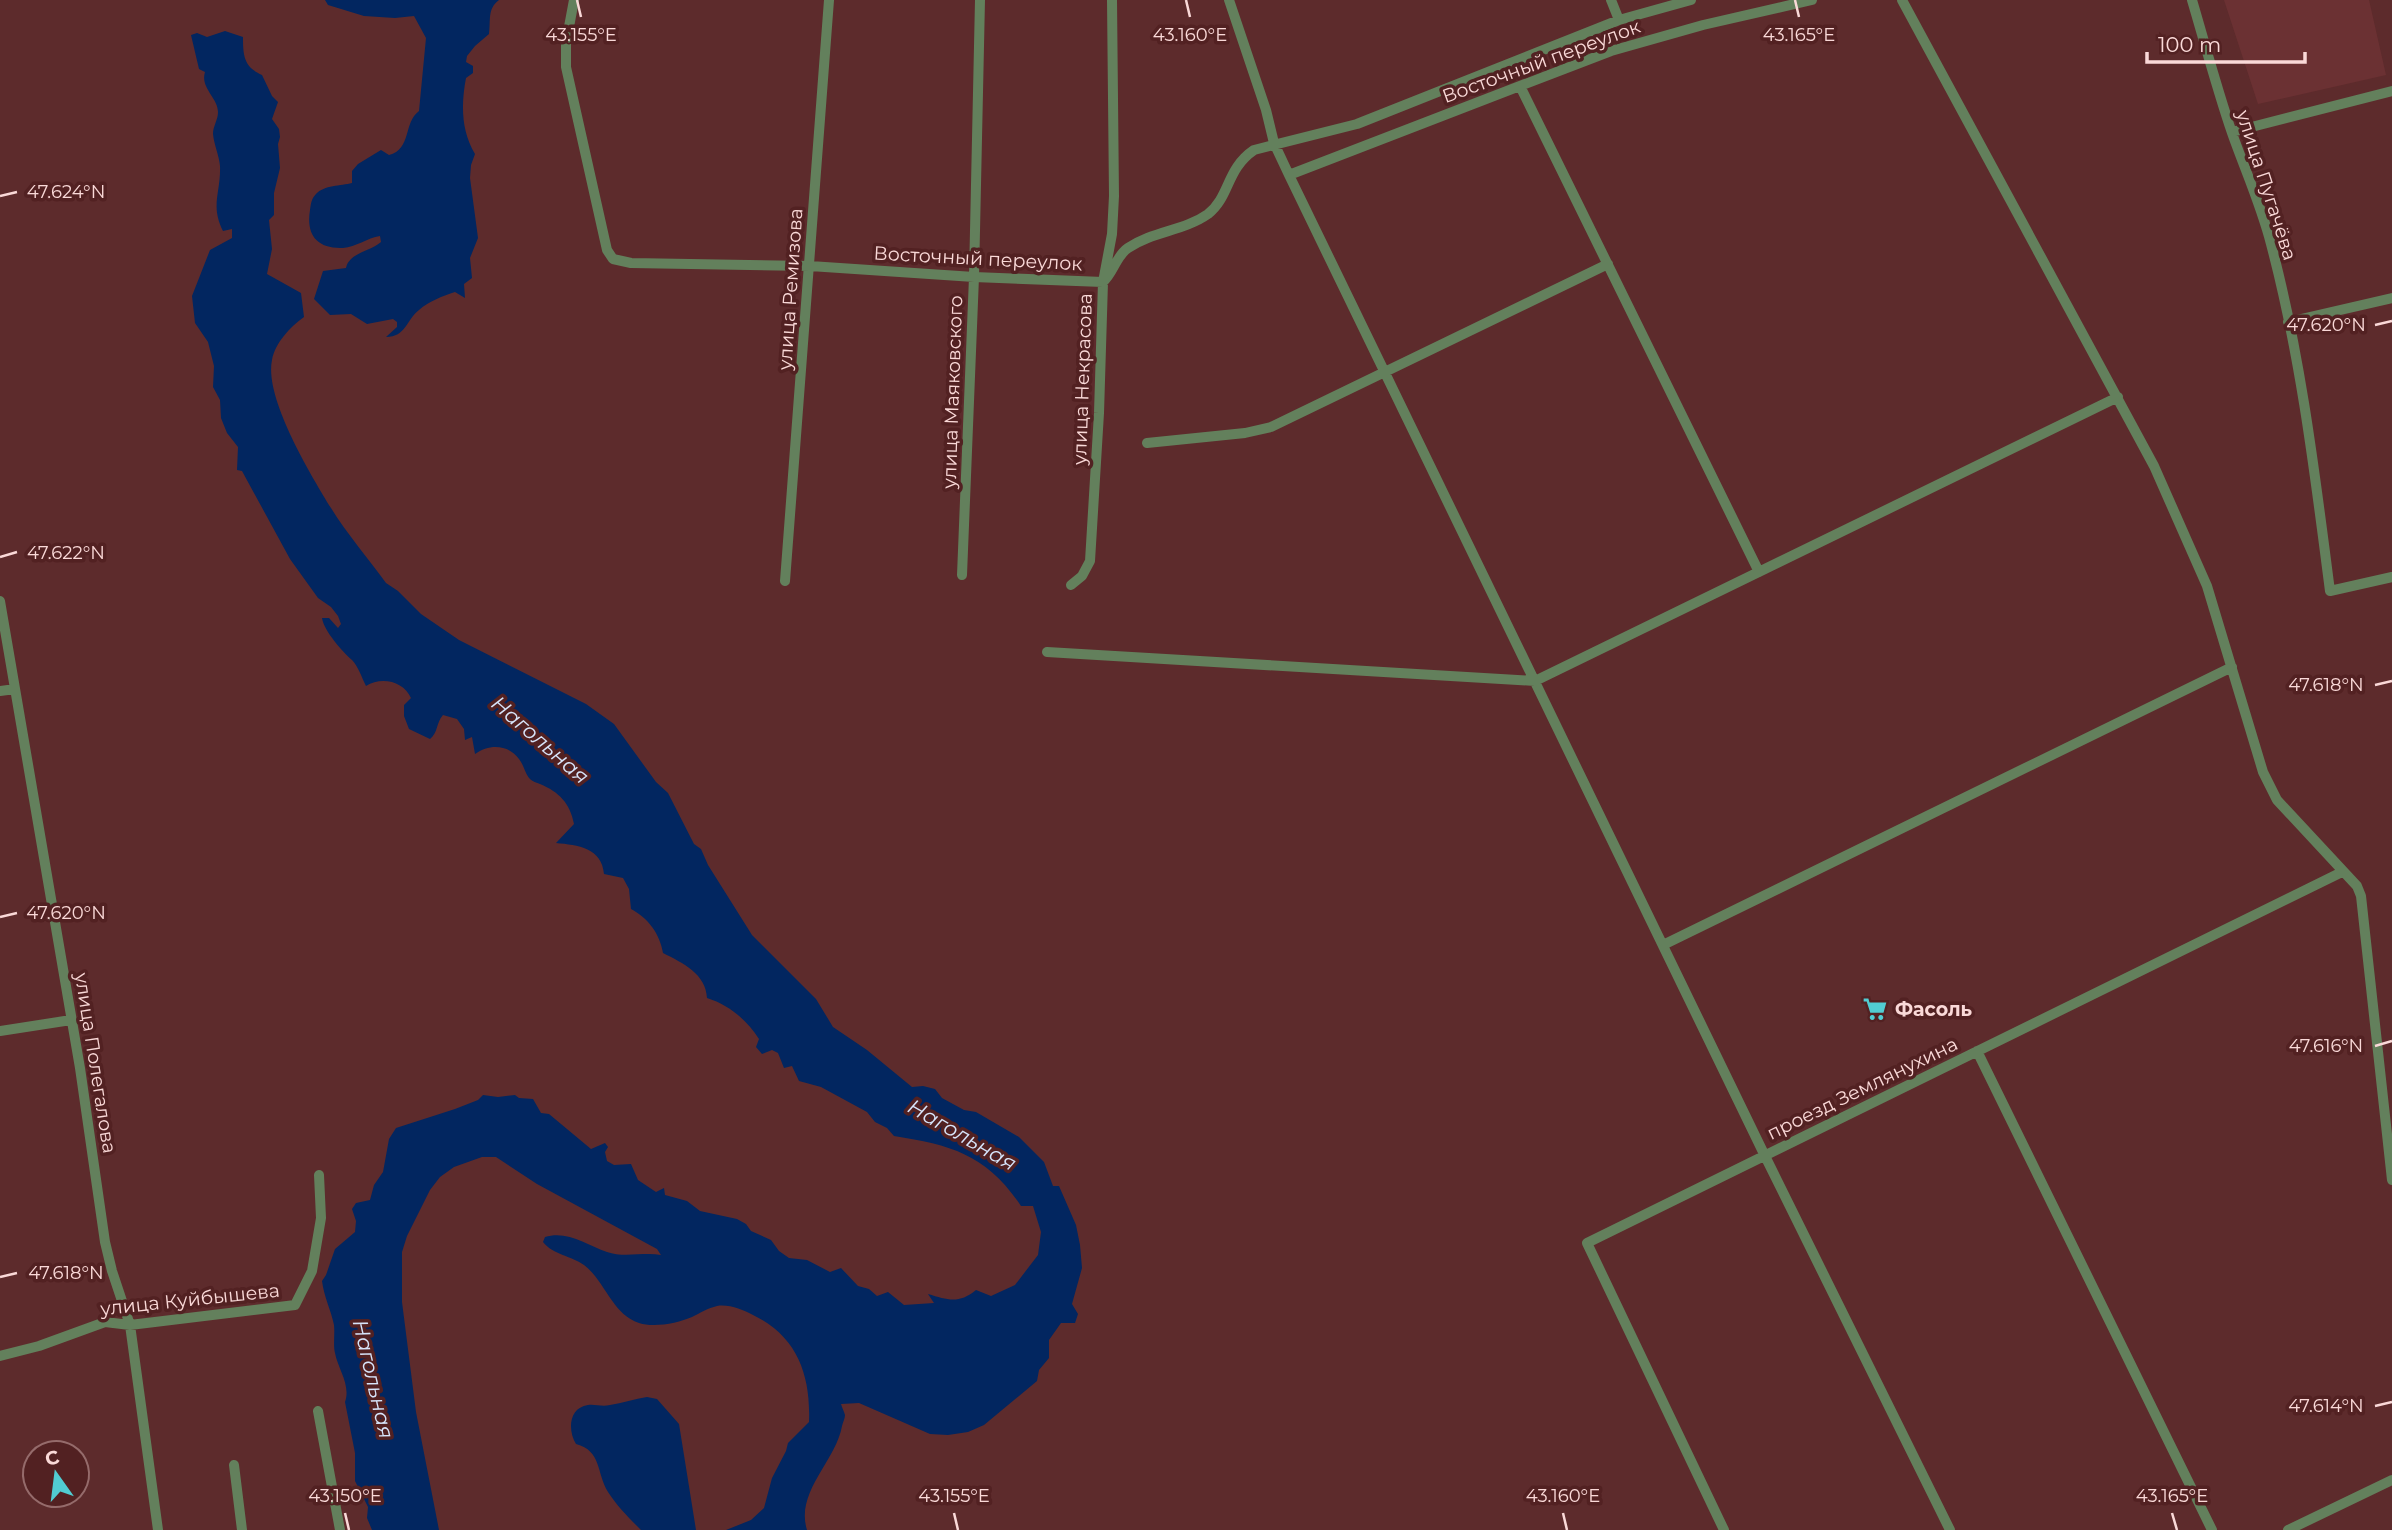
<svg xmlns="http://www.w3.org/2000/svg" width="2392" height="1530" viewBox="0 0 2392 1530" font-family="Montserrat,sans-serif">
	<rect width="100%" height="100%" fill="#5d2b2c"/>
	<!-- built -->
	<path fill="#6b3133" d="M2224 0H2369L2386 75 2258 104Z"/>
	<!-- water -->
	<path fill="#022660" d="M325 0H499C487 9 491 20 489 34L475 46 467 56 466 62 473 66V73L466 78C461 104 461 131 475 154L471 165 470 178 478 238 470 258 472 278 464 284 465 298 455 292C443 296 429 301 419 310 406 320 406 337 386 337L397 327V322L393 319 367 324 351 314 330 315 314 299 323 271 346 268C349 253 369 252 381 242L380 236C367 238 356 247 343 248 316 249 306 234 310 210 311 204 311 199 316 194 324 185 341 186 352 183V171L358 164 381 150 389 155C412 149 403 123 419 111L426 38 414 16 395 18 364 16 328 5Z
		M225 31 243 37C243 56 244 67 262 75L272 96 278 102 272 119 279 129 280 137 278 144 280 168 274 193V215L269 220 272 249 267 274 301 293 304 317C290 327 275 343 272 360 264 398 311 475 331 508 347 534 368 558 386 583L398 591 421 614 459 640 586 704 614 724 656 782 668 793 694 844 701 849 708 865 752 935 816 999 833 1027 867 1050 912 1087 923 1086 935 1089 942 1098 964 1110 976 1112 1019 1137 1044 1162 1053 1186H1059L1076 1225 1080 1245 1082 1268 1072 1304 1078 1314 1075 1323H1061L1049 1340V1358L1039 1370 1037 1381 984 1425 968 1432 948 1435 930 1434 859 1403 841 1404C842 1408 844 1411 845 1415 845 1418 843 1422 842 1426 836 1461 795 1492 807 1530H726L751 1520 764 1508 772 1478 786 1451 788 1443 809 1422C811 1375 797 1336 753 1315 743 1310 729 1304 717 1306 708 1308 700 1313 692 1317 678 1323 654 1328 639 1323 612 1314 605 1281 584 1265 572 1256 553 1255 543 1242L545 1237C567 1230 587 1245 607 1252 623 1258 644 1252 661 1255L657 1249 537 1184 496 1157H482L454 1167 440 1177 430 1190 407 1236 402 1252V1302L416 1412 439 1530H372L367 1518 368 1507 355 1481V1453L345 1402C351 1385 338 1369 335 1353 333 1345 335 1334 334 1325 331 1310 324 1297 322 1281L326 1275 335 1249 355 1232 356 1221 352 1209 356 1203 370 1200 374 1185 383 1172 389 1139 396 1128 455 1109 478 1100 483 1095 498 1097 515 1095 519 1098 533 1099 541 1113 549 1114 591 1149 605 1143 608 1147 605 1152 607 1161 614 1165 631 1164 638 1180 656 1192 664 1188 665 1195 687 1201 700 1211 737 1219 746 1224 751 1231 771 1240 779 1251 789 1258 807 1260 830 1272 841 1268 858 1286 869 1289 877 1296 888 1292 904 1305 934 1303 928 1294C948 1300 959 1304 976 1290L991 1296 1015 1285 1038 1255 1041 1232 1033 1206H1021C987 1155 952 1145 894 1136L887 1128 875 1122 867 1112 821 1087 799 1081 792 1066 784 1068 778 1053 772 1050 762 1054 756 1047 759 1039C747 1020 729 1005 707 998 706 974 683 963 663 953 660 934 648 918 631 909L629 889 623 878 604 874C602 848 578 845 556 843L574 824C570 803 559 792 540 784 537 783 532 781 530 779 525 774 524 765 519 759 508 744 489 744 475 754L472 737 465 740 464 729 457 719 443 715C436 723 438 733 430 739L409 729 404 716V705L411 698C404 681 381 676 366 686 362 678 358 666 352 660 342 651 324 631 322 618H329L338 628 341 624 338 616 331 607 318 598 290 559 242 471 237 470 238 447 227 433 221 418 220 400 213 387 214 366 208 342 195 323 192 296 210 250 232 238V229L223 231C210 205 221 193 220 166 219 155 214 145 213 134 213 126 218 120 218 112 218 98 200 88 205 72L199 69 191 35 197 33 207 37Z
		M647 1397 657 1399 679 1424 696 1530H641C629 1518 617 1506 608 1492 596 1472 602 1451 576 1444 568 1431 568 1408 588 1405 595 1404 602 1407 610 1405 622 1403 635 1399 647 1397Z"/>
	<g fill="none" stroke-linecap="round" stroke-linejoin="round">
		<!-- minor -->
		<path stroke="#63805c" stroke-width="10" d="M574 0 566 43V67L607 250 613 259 631 263 810 266 974 277 1103 282C1114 272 1116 256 1128 248 1153 231 1184 231 1208 214 1230 197 1226 169 1254 150L1357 124 1619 20 1691 0
			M1229 0 1266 110 1274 143 1289 175 1765 1156 1950 1530
			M1611 0 1619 20
			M1902 0 2154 466 2207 586 2263 772 2277 800 2357 886 2361 896 2392 1180
			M2192 0C2205 44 2217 89 2232 133 2245 170 2261 205 2271 244 2301 357 2315 475 2330 591L2392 577
			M1520 86 1759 572
			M2232 132 2392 91
			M1289 175 1611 51 1703 25 1812 0
			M2288 322 2392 298
			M1147 443 1245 433 1271 427 1608 264
			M962 575 974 277 980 0
			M785 581 829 0
			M1071 585 1082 576 1090 561 1099 413 1103 282 1112 234 1114 196 1112 0
			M0 601 80 1068 105 1242 112 1271 130 1325 158 1530
			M1047 652 1535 681 2118 397
			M0 691 15 689
			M1663 945 2232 667
			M0 1031 71 1020
			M1977 1051 2212 1530
			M0 1356 39 1346 105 1322 130 1325 295 1305 312 1271 321 1218 319 1175
			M318 1411 340 1530
			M234 1465 242 1530
			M1724 1530 1587 1243 2342 872
			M2288 1530 2392 1480"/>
	</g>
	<!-- ticks -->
	<path fill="none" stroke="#fad9d8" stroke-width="2.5" d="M577 0 581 17M1186 0 1190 17M1795 0 1799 17M0 196 17 192M2375 325 2392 321M0 557 17 552M2375 685 2392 681M0 917 17 913M2375 1046 2392 1041M0 1277 17 1273M2375 1406 2392 1402M345 1513 349 1530M954 1513 958 1530M1563 1513 1567 1530M2172 1513 2177 1530"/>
	<!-- icons -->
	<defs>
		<g id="supermarket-bare" transform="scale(1.89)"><path d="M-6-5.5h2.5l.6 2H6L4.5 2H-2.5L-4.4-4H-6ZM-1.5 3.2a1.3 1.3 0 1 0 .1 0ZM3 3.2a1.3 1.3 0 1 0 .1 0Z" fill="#51ccd2" stroke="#522122" stroke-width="2.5" paint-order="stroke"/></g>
	</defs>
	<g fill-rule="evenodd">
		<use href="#supermarket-bare" x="1875" y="1009"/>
	</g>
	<g text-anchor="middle" stroke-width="7" stroke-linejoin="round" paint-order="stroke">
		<!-- street labels -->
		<g font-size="19" fill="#fad9d8" stroke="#522122">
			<text transform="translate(1541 61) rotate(-20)" y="7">Восточный переулок</text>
			<text transform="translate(2267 185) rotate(72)" y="7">улица Пугачёва</text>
			<text transform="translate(978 258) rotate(3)" y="7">Восточный переулок</text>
			<text transform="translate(790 289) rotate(-86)" y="7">улица Ремизова</text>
			<text transform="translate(1082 379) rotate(-88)" y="7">улица Некрасова</text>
			<text transform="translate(952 392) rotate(-88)" y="7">улица Маяковского</text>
			<text transform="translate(96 1063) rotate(81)" y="7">улица Полегалова</text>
			<text transform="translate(1862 1088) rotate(-26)" y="7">проезд Землянухина</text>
			<text transform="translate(190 1299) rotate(-6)" y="7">улица Куйбышева</text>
		</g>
		<!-- poi labels -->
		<g font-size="19" font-weight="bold" fill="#fad9d8" stroke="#522122" text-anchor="start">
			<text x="1895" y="1016">Фасоль</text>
		</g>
		<!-- water labels -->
		<g font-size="21" font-style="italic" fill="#d7e5fb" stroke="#522122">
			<text transform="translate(540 740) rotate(41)" y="7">Нагольная</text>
			<text transform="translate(962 1135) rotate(30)" y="7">Нагольная</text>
			<text transform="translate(373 1379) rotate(77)" y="7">Нагольная</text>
		</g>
	</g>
	<g font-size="18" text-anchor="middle" fill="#fad9d8" stroke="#522122" stroke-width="7" stroke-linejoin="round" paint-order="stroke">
		<text x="581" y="41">43.155°E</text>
		<text x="1190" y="41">43.160°E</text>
		<text x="1799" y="41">43.165°E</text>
		<text x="66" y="198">47.624°N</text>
		<text x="2326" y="331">47.620°N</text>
		<text x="66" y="559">47.622°N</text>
		<text x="2326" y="691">47.618°N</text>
		<text x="66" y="919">47.620°N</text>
		<text x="2326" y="1052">47.616°N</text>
		<text x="66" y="1279">47.618°N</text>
		<text x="2326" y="1412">47.614°N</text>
		<text x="345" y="1502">43.150°E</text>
		<text x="954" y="1502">43.155°E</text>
		<text x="1563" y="1502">43.160°E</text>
		<text x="2172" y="1502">43.165°E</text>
	</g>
	<!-- north arrow -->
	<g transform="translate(56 1474) rotate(346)"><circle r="33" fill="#522122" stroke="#956b6b" stroke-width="2"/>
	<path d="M0-5L12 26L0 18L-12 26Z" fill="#51ccd2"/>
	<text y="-10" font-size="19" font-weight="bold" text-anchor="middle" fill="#fad9d8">С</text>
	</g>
	<!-- scale -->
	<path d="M2147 52v10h158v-10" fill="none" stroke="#fad9d8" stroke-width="3.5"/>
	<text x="2158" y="52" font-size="21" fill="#fad9d8" stroke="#522122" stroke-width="5" paint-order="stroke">100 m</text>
</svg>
